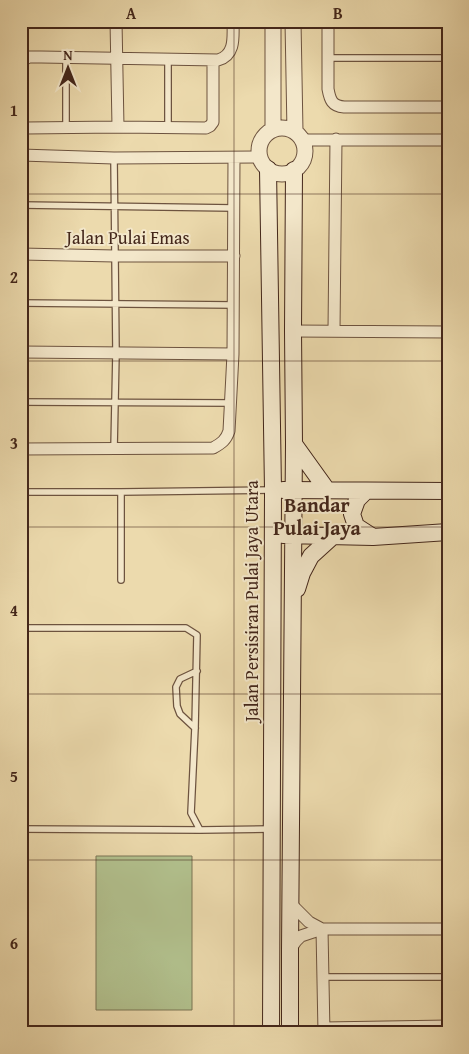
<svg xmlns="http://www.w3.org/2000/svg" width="469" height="1054" viewBox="0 0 469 1054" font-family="'Gentium Book Plus',serif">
	<rect width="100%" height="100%" fill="#ecdaad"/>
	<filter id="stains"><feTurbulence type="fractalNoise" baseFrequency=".004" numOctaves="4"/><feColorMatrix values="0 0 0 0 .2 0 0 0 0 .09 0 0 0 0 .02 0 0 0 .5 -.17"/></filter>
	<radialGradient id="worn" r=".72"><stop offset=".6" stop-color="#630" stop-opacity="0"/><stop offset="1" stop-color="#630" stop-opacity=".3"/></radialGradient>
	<!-- green -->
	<path fill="#b2c18e" stroke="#7a7454" d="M96 856H192V1010H96Z"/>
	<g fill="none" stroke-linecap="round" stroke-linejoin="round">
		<!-- service casing -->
		<g stroke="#6d533f" stroke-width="8">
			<path id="service" d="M66 58V128
				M327 58H448
				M168 59V128
				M114 158 116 353 114 449
				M447 160 448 299
				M21 205 234 208
				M21 303 234 305
				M21 402 231 403
				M21 492H121L271 490
				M121 492V580
				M21 628H186L197 635 195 728 191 813 200 830 270 829
				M195 728 180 714 177 706 176 687 180 679 197 671
				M21 829 200 830
				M323 977H448"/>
		</g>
		<!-- minor casing -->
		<g stroke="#6d533f" stroke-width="13">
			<path id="minor" d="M116 21 118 127
				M328 21V89C330 100 332 106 344 107H448
				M21 61 29 57H41L218 60C236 55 233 36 233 21
				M21 126 26 128 118 127 206 128 210 126 213 122V61
				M302 140H448
				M21 155 114 158 260 157
				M21 254 115 256H234
				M293 331 448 332
				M334 331 336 139
				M21 352 233 354
				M21 449 213 448C222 443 226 440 229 431L233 354 234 158
				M290 903 309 922 322 929
				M322 929 324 1033
				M290 950 296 941 301 936 322 929H448
				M324 1028 448 1026"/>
		</g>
		<!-- tertiary casing -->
		<g stroke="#6d533f" stroke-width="17">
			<path id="tertiary" d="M273 21V130
				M293 21 295 132
				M259 151a23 23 0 1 1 46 0a23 23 0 1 1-46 0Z"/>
		</g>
		<!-- secondary casing -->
		<g stroke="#43261a" stroke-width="18">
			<path id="secondary" d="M268 169 273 490 271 1033
				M294 444 327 490
				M283 490 448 491
				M366 491 357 500 352 514 356 526 373 537
				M283 535 373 537 448 532
				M297 589 302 573 311 556 333 536
				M290 1033V951L294 444 293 331 294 170"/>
		</g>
		<!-- service -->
		<use href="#service" stroke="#f3e7ca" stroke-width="5.5"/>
		<!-- minor -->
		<use href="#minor" stroke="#f3e7ca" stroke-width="11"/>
		<!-- tertiary -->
		<use href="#tertiary" stroke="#f3e7ca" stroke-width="15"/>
		<!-- secondary -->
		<use href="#secondary" stroke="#f3e7ca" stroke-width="16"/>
	</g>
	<!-- grid -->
	<path fill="none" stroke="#43261a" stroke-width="1" stroke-opacity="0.55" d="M234 21V1033M21 194H448M21 361H448M21 527H448M21 694H448M21 860H448"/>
	<g text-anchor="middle" stroke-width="4" stroke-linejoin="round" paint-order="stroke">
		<!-- street labels -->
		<g font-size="18" fill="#43261a" stroke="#f3e7ca">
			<text x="128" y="244">Jalan Pulai Emas</text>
			<text transform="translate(252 601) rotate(-90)" y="6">Jalan Persisiran Pulai Jaya Utara</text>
		</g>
		<!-- quarter labels -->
		<g font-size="20" font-weight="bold" fill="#43261a" stroke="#f3e7ca">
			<text x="317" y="512">Bandar<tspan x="317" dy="23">Pulai Jaya</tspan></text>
		</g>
	</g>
	<!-- margin -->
	<rect width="469" height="1054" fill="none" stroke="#ecdaad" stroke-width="55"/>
	<!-- north arrow -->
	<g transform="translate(68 68)" stroke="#f3e7ca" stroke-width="4" paint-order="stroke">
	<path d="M0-4L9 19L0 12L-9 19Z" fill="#43261a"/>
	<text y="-8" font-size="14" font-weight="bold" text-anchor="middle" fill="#43261a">N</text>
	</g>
	<rect x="28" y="28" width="414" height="998" fill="none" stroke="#43261a" stroke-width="2"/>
	<g font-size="16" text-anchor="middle" font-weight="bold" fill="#43261a">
		<text x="131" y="19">A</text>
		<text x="338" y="19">B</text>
		<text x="14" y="116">1</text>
		<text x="14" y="283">2</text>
		<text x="14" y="449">3</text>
		<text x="14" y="616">4</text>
		<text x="14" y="782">5</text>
		<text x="14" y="949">6</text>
	</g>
	<rect width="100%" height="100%" filter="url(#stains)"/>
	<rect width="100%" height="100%" fill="url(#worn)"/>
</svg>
